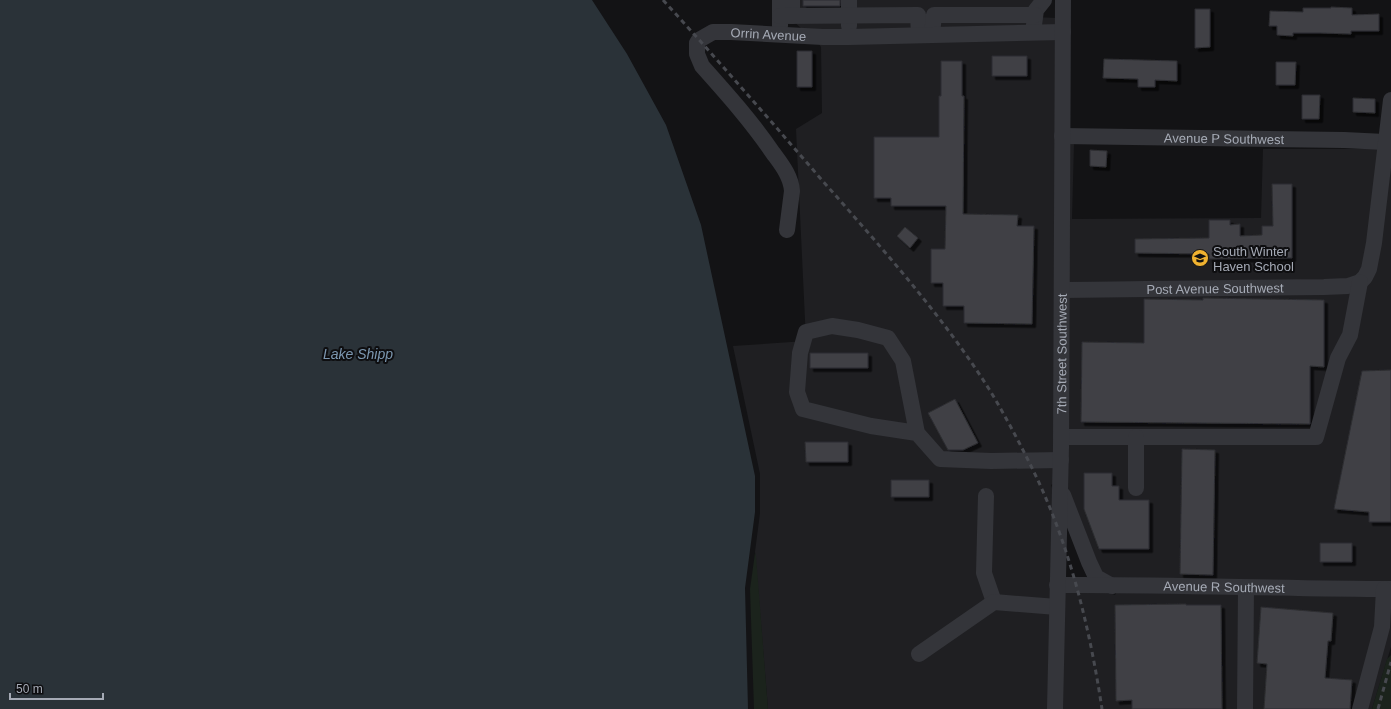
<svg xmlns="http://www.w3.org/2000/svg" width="1391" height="709" viewBox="0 0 1391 709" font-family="Helvetica,sans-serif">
	<defs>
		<filter id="shadow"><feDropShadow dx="3.5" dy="3.5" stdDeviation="0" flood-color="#0009"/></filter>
	</defs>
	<rect width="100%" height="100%" fill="#131315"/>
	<!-- built -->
	<path fill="#1f1f22" d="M794 0H1034V17L1057 18 1056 25 823 30 802 29 791 19Z
		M1056 39 1054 483 1051 485 1053 490 1049 709H768L755 552 760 513V474L733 346 806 341 796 129 822 113 821 47 819 44Z
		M1068 143H1074L1072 219 1261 218 1263 149H1378L1368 242 1361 271 1356 276 1347 279 1069 282Z
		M1391 152V582L1113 578 1101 571 1066 487 1069 297 1362 289Z
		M1140 592 1307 596H1391V647L1372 709H1062L1064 593H1110L1115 595 1116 593Z"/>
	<!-- green -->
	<path fill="#1b231c" d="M755 553 756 556 768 709H754L750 589Z
		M1391 655V709H1372L1387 659Z"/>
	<!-- water -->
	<path fill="#2a3238" d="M0 0H592L627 54 666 125 701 225 755 476V512L745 588 748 709H0Z"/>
	<!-- building -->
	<path fill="#3f4045" stroke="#2d2d31" filter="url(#shadow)" d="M803 0H840V6H803Z
		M1331 7 1352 8V15L1379 14V31H1351V34L1320 33H1293V36L1277 35V26H1269L1270 11 1303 12V8H1331Z
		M1195 9H1210V47L1195 48Z
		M797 51H812V87H797Z
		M992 56H1027V76H992Z
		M1104 59 1177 61V81L1155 80V87H1138V79L1103 78Z
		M941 61H962V96H964L963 214 1018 215 1017 226H1034L1032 324 964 323V306H943V283H931V249H945L946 206H891V198H874V137H939V96H941Z
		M1276 62H1296L1295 85H1276Z
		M1302 95H1320L1319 119H1302Z
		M1353 98 1375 99V113L1353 112Z
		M1090 150 1107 151 1106 167 1090 166Z
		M1272 184H1292V258L1209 259V254L1135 253V239L1209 238V220H1230V225L1240 224V236L1262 235V226H1273Z
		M905 227 918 238 910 248 897 236Z
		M1203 298 1324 300V367L1310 366V424L1081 422 1082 342 1144 343V299L1203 300Z
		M810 353H868V368H810Z
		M1391 370V522H1369V512L1334 509 1362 371Z
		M955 399 978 443 963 450H948L928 413Z
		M805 442H848V462H806Z
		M1182 449 1215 450 1213 575 1180 574Z
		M1084 473H1112V486H1119V500H1149V549H1099L1084 509Z
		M891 480H929V497H891Z
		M1320 543H1352V562H1320Z
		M1186 604V605H1221L1222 709H1132V700L1116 701 1115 605Z
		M1261 607 1333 613 1331 641H1328L1325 678 1352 680 1350 709H1264L1267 664 1257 663Z"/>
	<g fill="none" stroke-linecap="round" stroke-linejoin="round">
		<!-- minor -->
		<g stroke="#34353a" stroke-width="16">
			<path d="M780 0V26"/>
			<path d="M792 0V16"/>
			<path d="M849 0V26"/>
			<path d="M780 16 918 15 919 35"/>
			<path d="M1034 25 1036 10 1044 0"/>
			<path d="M932 35 934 15H1035"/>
			<path id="s1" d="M1062 136 1344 140 1385 142"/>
			<path id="s2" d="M787 230 792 191C791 176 781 164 773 153 752 122 727 94 702 66L697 54V43L699 40 713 32H731L823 37H849L1063 32"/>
			<path id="s3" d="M1062 290 1324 287 1348 286 1360 282 1365 277 1369 269 1374 243 1391 100"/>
			<path d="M917 433 871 426 803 409 797 392 800 353 806 332 832 326 858 330 888 338 903 361 917 433 940 459 991 461 1061 460"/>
			<path d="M1061 437H1316L1338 358 1350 335 1360 282"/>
			<path d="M1136 488V437"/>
			<path d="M1063 495 1089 562 1096 577 1112 586"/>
			<path d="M986 496 984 573 994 602"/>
			<path id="s4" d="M1057 585C1169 584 1280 589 1391 589"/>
			<path d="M919 654 994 602 1057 607"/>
			<path id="s5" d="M1055 709 1061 447 1063 0"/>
			<path d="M1245 709 1246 588"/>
			<path d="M1360 709 1382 627 1384 589"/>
		</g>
		<!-- rail -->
		<path stroke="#47494f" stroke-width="3" stroke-dasharray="5 4" stroke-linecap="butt" d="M663 0C717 59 769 119 821 179 880 246 942 315 989 389 1003 412 1016 436 1028 460 1068 538 1089 623 1102 709
			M1378 709 1391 662"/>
	</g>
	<!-- icons -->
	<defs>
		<g id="school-disc" transform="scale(0.9)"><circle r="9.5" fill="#f0b230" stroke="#0e0e10"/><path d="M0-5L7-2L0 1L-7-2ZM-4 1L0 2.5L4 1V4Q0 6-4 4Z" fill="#111"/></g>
	</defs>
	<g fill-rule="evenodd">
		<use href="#school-disc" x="1200" y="258"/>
	</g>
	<g text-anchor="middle" stroke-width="4" stroke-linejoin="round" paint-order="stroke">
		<!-- street labels -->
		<g font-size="13" fill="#a5aab5" stroke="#0e0e10">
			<text dy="5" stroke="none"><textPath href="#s2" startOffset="294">Orrin Avenue</textPath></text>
			<text dy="5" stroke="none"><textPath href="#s1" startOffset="162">Avenue P Southwest</textPath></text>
			<text dy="5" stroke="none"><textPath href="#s3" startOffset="153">Post Avenue Southwest</textPath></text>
			<text dy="5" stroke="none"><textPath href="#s5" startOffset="355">7th Street Southwest</textPath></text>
			<text dy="5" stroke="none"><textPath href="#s4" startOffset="167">Avenue R Southwest</textPath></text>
		</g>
		<!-- poi labels -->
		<g font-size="13" fill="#a5aab5" stroke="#0e0e10" text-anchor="start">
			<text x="1213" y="256">South Winter<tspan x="1213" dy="15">Haven School</tspan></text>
		</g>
		<!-- water labels -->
		<g font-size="14" font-style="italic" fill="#7c97b0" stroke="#0e0e10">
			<text x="358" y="359">Lake Shipp</text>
		</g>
	</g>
	<!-- scale -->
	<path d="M10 693v6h93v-6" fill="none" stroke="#a5aab5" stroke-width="2"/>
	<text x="16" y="693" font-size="12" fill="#a5aab5" stroke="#0e0e10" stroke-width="3" paint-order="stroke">50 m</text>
</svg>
